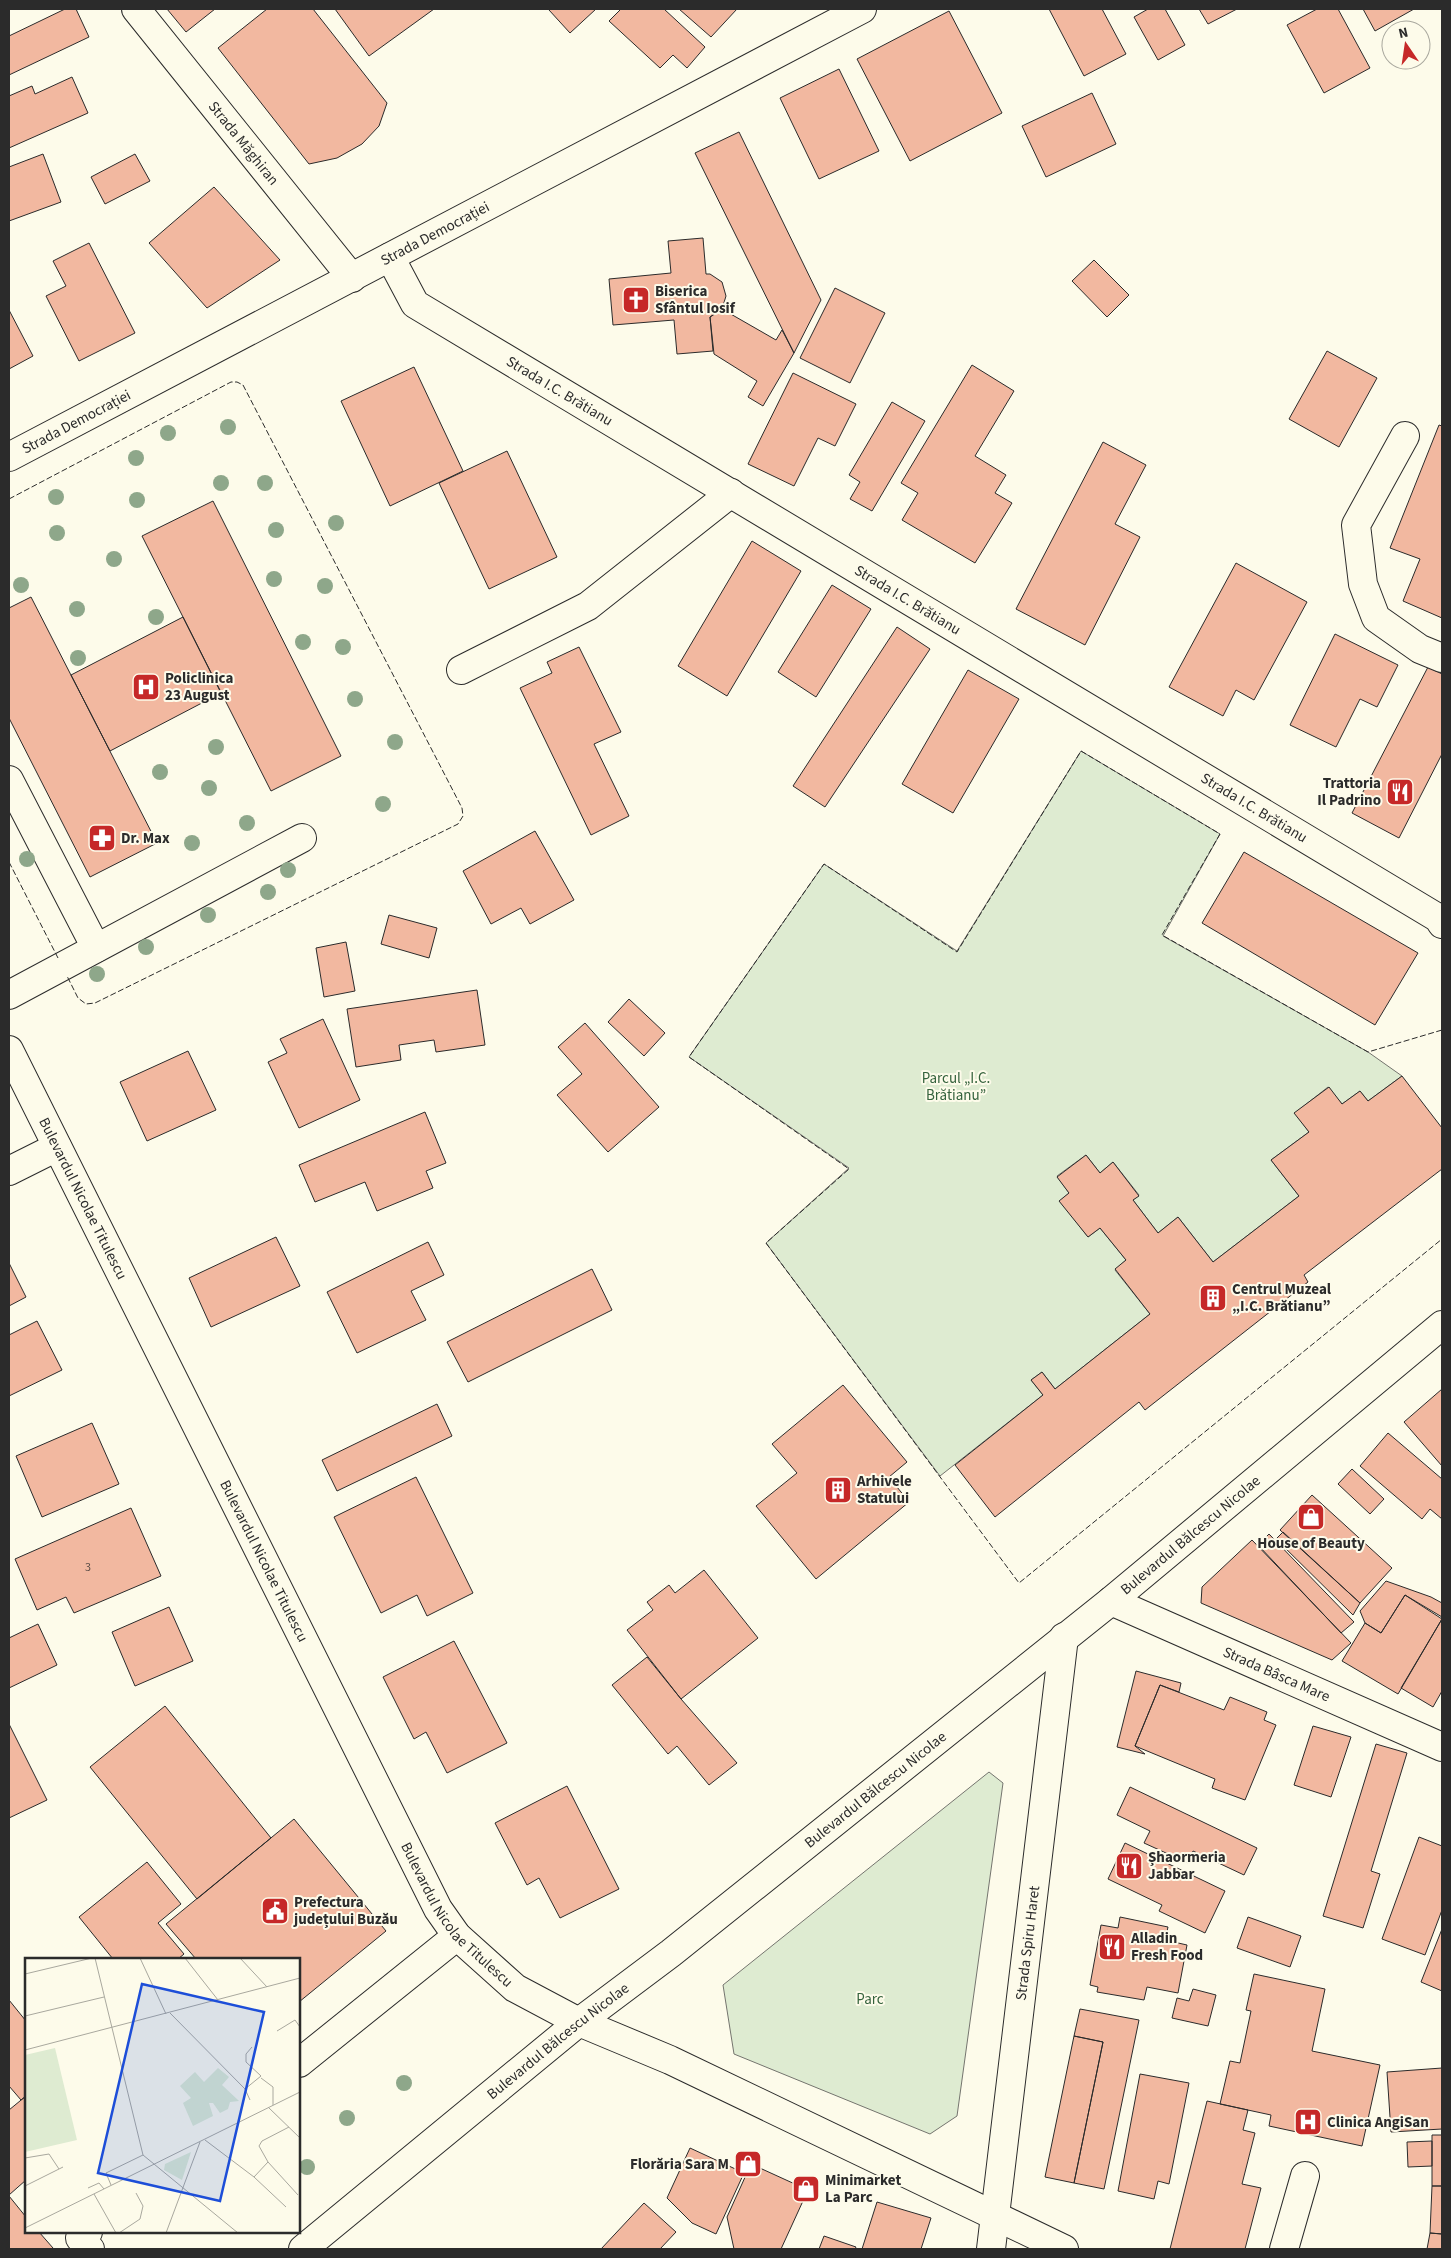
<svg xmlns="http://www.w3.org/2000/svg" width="1451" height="2258" viewBox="0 0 1451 2258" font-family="'Source Sans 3',sans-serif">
	<rect width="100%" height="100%" fill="#fdfbea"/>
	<!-- green -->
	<path fill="#deebd1" stroke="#74746e" d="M1081 751 1220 834 1163 936 1368 1052 1402 1076 1368 1101 1360 1091 1342 1104 1328 1087 1295 1113 1309 1132 1271 1160 1299 1196 1213 1262 1178 1217 1158 1233 1133 1200 1139 1195 1113 1162 1100 1173 1086 1155 1057 1176 1069 1193 1060 1201 1088 1237 1100 1228 1126 1260 1115 1270 1150 1314 1055 1389 1042 1372 1031 1380 1043 1395 940 1476 766 1243 849 1168 689 1057 824 864 957 951Z
		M989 1772 1003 1783 957 2116 930 2134 734 2054 723 1985Z"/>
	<!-- building -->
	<path fill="#f2b8a0" stroke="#2b2b2b" d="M65 9H76L89 37 9 75V36Z
		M167 9H215L186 32Z
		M267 9H313L387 103 379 126 362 144 337 158 309 164 218 48Z
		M335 9H434L369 56Z
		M550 9H596L570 33 549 10Z
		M621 9H664L705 47 687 68 673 55 660 68 609 21Z
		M679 9H737L711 37Z
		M1049 9H1102L1126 54 1084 76Z
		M1148 9H1165L1185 45 1158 60 1134 17Z
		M1199 9H1237L1208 24Z
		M1317 9H1338L1370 68 1324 93 1287 25Z
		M1363 9H1414L1375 31Z
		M949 11 1002 113 910 161 857 59Z
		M839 69 879 151 819 179 780 98Z
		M72 77 88 113 9 148V96L32 86 35 94Z
		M1092 93 1116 144 1046 177 1022 126Z
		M739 132 821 300 794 353 695 153Z
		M43 154 61 202 9 221V167Z
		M135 154 150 181 105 204 91 177Z
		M214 187 280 260 207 308 149 243Z
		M703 238 706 274H710L722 282 726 296 722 309 710 317 713 351 677 354 674 320 613 325 609 279 671 273 668 241Z
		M89 243 135 333 79 361 46 296 66 286 53 261Z
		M1094 260 1129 295 1107 317 1072 281Z
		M835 288 885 313 850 383 800 358Z
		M722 309 776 340 782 330 794 353 763 406 748 397 757 381 714 354 710 317Z
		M9 310 33 356 9 369Z
		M1327 351 1377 378 1339 447 1289 419Z
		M972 365 1014 391 975 456 1006 475 995 493 1012 503 975 563 902 520 918 493 901 483Z
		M414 367 463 471 390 506 341 401Z
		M793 373 856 404 835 446 818 438 794 486 748 464Z
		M892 402 925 421 872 511 850 499 860 482 849 475Z
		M1439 425 1442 426V618L1403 601 1420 559 1390 548Z
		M1103 442 1146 465 1115 524 1140 537 1085 645 1016 609Z
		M507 451 557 557 489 589 439 483Z
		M213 501 341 756 271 791 142 536Z
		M752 541 801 571 727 696 678 666Z
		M1236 563 1307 602 1254 700 1236 690 1223 716 1169 687Z
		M832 585 871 609 816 697 778 672Z
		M31 597 157 843 90 877 9 718V608Z
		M183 617 221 693 110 751 71 675Z
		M897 627 930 649 825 807 793 786Z
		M1335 634 1398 665 1377 707 1360 699 1336 747 1290 725Z
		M579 647 621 732 594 744 629 816 591 835 520 688 552 673 547 662Z
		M1428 667 1442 674V754L1399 838 1352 813Z
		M968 670 1019 699 953 813 902 784Z
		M535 831 574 900 530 924 521 908 491 924 463 871Z
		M1244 852 1418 953 1375 1025 1202 923Z
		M389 915 437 928 429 958 381 944Z
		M346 942 355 991 324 997 316 948Z
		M477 990 485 1045 436 1052 434 1040 399 1045 401 1060 356 1067 347 1009Z
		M629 999 665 1033 644 1056 608 1022Z
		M323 1019 360 1100 299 1128 268 1062 287 1053 280 1039Z
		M585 1023 659 1107 608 1152 557 1095 582 1074 558 1047Z
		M188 1051 216 1110 147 1141 120 1082Z
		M1402 1076 1442 1128V1169L1304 1275 1308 1282 1145 1410 1139 1402 995 1517 955 1465 1043 1395 1031 1380 1042 1372 1055 1389 1150 1314 1115 1269 1126 1260 1100 1228 1088 1237 1059 1201 1069 1193 1057 1177 1086 1155 1100 1173 1113 1162 1139 1196 1133 1200 1158 1233 1178 1217 1213 1262 1299 1196 1271 1160 1309 1132 1294 1113 1329 1087 1342 1104 1360 1091 1368 1101Z
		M425 1112 446 1163 426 1171 433 1188 377 1211 365 1182 315 1202 299 1165Z
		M276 1237 300 1286 211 1327 189 1278Z
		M428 1242 444 1275 411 1291 426 1320 357 1353 327 1292Z
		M9 1263 26 1297 9 1306Z
		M592 1269 612 1310 468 1382 447 1342Z
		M37 1321 62 1370 9 1396V1335Z
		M843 1385 907 1462 889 1477 909 1502 816 1579 756 1506 797 1473 772 1444Z
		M1442 1389V1466L1404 1422Z
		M437 1404 452 1436 337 1491 322 1460Z
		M92 1423 119 1484 42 1517 16 1456Z
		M1388 1433 1442 1479V1519L1430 1509 1422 1519 1360 1466Z
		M1352 1469 1384 1499 1370 1514 1338 1484Z
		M416 1477 473 1593 427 1616 417 1595 381 1613 334 1517Z
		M1312 1495 1392 1568 1360 1603 1280 1530Z
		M131 1508 161 1576 74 1613 66 1597 37 1610 15 1559Z
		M1283 1532 1360 1603 1353 1615 1276 1539Z
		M1269 1534 1354 1622 1341 1633 1258 1545Z
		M1252 1540 1351 1643 1332 1660 1201 1603 1202 1587Z
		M704 1570 758 1638 681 1699 627 1630 653 1610 647 1602 669 1585 675 1593Z
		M1386 1581 1431 1597 1442 1603V1617L1405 1595 1381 1633 1365 1623 1360 1611Z
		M1405 1595 1442 1619 1398 1694 1342 1661 1365 1623 1381 1633Z
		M169 1607 193 1661 135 1686 112 1632Z
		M1442 1619V1691L1433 1707 1401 1688Z
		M38 1624 57 1665 9 1688V1638Z
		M454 1641 507 1743 447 1773 426 1732 414 1739 383 1677Z
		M647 1657 681 1699 737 1763 709 1785 677 1746 668 1754 612 1685Z
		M1136 1671 1181 1683 1179 1692 1160 1685 1135 1746 1145 1754 1117 1747Z
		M1160 1685 1224 1710 1230 1697 1267 1712 1264 1720 1276 1725 1245 1800 1212 1788 1215 1779 1135 1746Z
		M165 1706 271 1838 197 1899 90 1767Z
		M9 1724 47 1800 9 1818Z
		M1313 1726 1351 1737 1331 1797 1294 1785Z
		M1376 1744 1407 1753 1371 1871 1380 1874 1363 1928 1323 1916Z
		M567 1786 619 1889 560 1918 539 1878 527 1885 495 1823Z
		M1130 1787 1257 1848 1244 1875 1193 1851 1188 1863 1144 1843 1150 1831 1117 1815Z
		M294 1819 386 1931 299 2002V1959H196L166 1924Z
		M1419 1837 1442 1846V1910L1425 1955 1382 1939Z
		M1125 1843 1225 1891 1205 1933 1159 1911 1162 1905 1108 1879Z
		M147 1862 181 1904 158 1923 184 1954 178 1959H113L79 1917Z
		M1120 1917 1168 1927 1165 1940 1187 1945 1178 1993 1147 1987 1144 2000 1097 1992 1098 1987 1090 1985 1101 1925 1118 1928Z
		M1248 1917 1301 1936 1290 1967 1237 1948Z
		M1442 1929V1991L1421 1982Z
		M1254 1974 1325 1989 1312 2051 1380 2065 1362 2146 1269 2126 1271 2115 1220 2104 1230 2061 1240 2063 1251 2011 1246 2010Z
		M1193 1989 1216 1995 1208 2026 1172 2018 1177 1998 1189 2001Z
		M9 2000 26 2021V2096L21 2100 9 2086Z
		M1080 2009 1139 2020 1104 2189 1074 2183 1103 2042 1074 2036Z
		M1074 2036 1103 2042 1074 2183 1045 2177Z
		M1442 2068V2129L1391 2132 1387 2072Z
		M1140 2074 1189 2083 1169 2184 1158 2181 1154 2199 1118 2191Z
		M26 2096V2180L9 2195V2110Z
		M1207 2101 1248 2110 1243 2130 1255 2133 1242 2184 1261 2188 1245 2249H1170Z
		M1432 2135H1442V2186H1432Z
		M1432 2141V2166L1408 2167 1407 2142Z
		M690 2148 744 2173 716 2234 692 2223 667 2198Z
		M751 2164 808 2190 781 2249H734L727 2217Z
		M1432 2186H1442V2234L1430 2233Z
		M9 2196 26 2217V2232H39L53 2248 52 2249H9Z
		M877 2202 931 2218 921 2249H862Z
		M644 2203 676 2232 660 2249H601Z
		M1430 2233 1442 2234V2249H1427Z
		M824 2236 856 2247 855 2249H819Z"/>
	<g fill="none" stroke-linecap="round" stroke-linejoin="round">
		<!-- minor casing -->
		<g stroke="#2b2b2b" stroke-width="30">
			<g id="minor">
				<path id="s1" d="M136 9 352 278"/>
				<path id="s2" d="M390 257 415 304 1438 918 1442 924"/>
				<path d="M1405 436 1356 525 1363 584 1376 618 1420 649 1442 658"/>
				<path id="s3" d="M9 457 862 9"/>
				<path d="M461 670 588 606 731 493"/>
				<path d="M9 780 96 948"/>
				<path d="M9 995 302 838"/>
				<path id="s4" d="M9 1050 438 1909 457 1936 515 1988 579 2022 670 2060 1064 2249"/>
				<path d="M9 1171 57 1147"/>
				<path id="s5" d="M1111 1601 1442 1747"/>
				<path d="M299 2063 457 1936"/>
				<path d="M88 2232 80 2238 90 2249"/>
				<path id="s6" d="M303 2249 579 2022 671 1953 1111 1601 1442 1325"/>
				<path id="s7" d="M991 2249 1064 1637"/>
				<path d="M1284 2249 1305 2176"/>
			</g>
		</g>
		<!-- minor -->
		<use href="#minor" stroke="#fdfbea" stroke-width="28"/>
		<!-- fence -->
		<path stroke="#2b2b2b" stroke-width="1" stroke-dasharray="6 2.5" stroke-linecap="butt" d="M9 499 231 382H237L243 385 462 808 463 816 458 824 95 1003 86 1004 78 998 67 976
			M9 862 58 958
			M1442 1030 1368 1052 1162 935 1220 834 1081 751 957 952 824 864 689 1057 849 1169 766 1243 1019 1583 1442 1239"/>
	</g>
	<!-- trees -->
	<g fill="#8ea78a">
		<circle cx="228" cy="427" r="8"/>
		<circle cx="168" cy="433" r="8"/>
		<circle cx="136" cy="458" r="8"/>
		<circle cx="221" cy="483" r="8"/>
		<circle cx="265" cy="483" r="8"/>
		<circle cx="56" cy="497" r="8"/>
		<circle cx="137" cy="500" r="8"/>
		<circle cx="336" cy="523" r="8"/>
		<circle cx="276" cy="530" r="8"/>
		<circle cx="57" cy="533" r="8"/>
		<circle cx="114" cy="559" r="8"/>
		<circle cx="274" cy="579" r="8"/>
		<circle cx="21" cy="585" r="8"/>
		<circle cx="325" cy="586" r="8"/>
		<circle cx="77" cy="609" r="8"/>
		<circle cx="156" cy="617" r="8"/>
		<circle cx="303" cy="642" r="8"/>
		<circle cx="343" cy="647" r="8"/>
		<circle cx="78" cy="658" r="8"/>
		<circle cx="355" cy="699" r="8"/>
		<circle cx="395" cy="742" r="8"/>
		<circle cx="216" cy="747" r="8"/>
		<circle cx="160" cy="772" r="8"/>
		<circle cx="209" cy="788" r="8"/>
		<circle cx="383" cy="804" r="8"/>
		<circle cx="247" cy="823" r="8"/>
		<circle cx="192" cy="843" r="8"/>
		<circle cx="27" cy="859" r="8"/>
		<circle cx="288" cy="870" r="8"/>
		<circle cx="268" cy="892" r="8"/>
		<circle cx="208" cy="915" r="8"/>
		<circle cx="146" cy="947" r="8"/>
		<circle cx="97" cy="974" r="8"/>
		<circle cx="404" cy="2083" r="8"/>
		<circle cx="347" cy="2118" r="8"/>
		<circle cx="307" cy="2167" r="8"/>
	</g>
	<!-- icons -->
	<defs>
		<g id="church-square" transform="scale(1.4375)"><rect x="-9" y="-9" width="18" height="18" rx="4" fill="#c62828" stroke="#fdfbea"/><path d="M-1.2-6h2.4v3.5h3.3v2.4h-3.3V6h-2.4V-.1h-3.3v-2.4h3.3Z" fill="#fff"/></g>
		<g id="hospital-square" transform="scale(1.4375)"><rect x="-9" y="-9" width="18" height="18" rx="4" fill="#c62828" stroke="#fdfbea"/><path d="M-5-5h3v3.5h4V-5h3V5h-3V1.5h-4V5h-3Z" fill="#fff"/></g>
		<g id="restaurant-square" transform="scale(1.4375)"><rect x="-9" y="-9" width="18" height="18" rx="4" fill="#c62828" stroke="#fdfbea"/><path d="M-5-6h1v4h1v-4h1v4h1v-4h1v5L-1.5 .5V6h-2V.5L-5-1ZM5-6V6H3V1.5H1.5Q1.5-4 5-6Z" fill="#fff"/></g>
		<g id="pharmacy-square" transform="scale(1.4375)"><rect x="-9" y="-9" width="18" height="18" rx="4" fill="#c62828" stroke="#fdfbea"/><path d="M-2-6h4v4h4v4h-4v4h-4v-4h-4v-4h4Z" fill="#fff"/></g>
		<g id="building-square" transform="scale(1.4375)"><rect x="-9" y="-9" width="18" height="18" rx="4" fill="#c62828" stroke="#fdfbea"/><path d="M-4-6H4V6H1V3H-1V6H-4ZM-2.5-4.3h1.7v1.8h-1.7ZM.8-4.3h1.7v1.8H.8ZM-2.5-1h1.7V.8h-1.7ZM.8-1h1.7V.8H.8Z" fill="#fff"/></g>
		<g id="shop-square" transform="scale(1.4375)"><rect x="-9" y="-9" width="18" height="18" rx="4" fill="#c62828" stroke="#fdfbea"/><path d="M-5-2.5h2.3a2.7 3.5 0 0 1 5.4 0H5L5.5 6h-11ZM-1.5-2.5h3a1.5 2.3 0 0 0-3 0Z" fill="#fff"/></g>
		<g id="civic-square" transform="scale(1.4375)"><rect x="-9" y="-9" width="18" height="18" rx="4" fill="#c62828" stroke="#fdfbea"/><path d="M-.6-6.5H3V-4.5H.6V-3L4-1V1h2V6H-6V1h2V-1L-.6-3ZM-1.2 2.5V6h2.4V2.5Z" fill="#fff"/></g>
	</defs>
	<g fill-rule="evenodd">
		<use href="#church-square" x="636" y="300"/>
		<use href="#hospital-square" x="146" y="687"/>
		<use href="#restaurant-square" x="1400" y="792"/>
		<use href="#pharmacy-square" x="102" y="838"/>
		<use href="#building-square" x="1213" y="1298"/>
		<use href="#building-square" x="838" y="1490"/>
		<use href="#shop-square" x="1311" y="1517"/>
		<use href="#restaurant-square" x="1129" y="1866"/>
		<use href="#civic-square" x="275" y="1911"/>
		<use href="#restaurant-square" x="1112" y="1947"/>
		<use href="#hospital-square" x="1308" y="2122"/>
		<use href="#shop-square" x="748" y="2164"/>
		<use href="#shop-square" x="806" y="2189"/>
	</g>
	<g text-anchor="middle" stroke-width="4" stroke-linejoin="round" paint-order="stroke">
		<!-- number labels -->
		<g font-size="12" fill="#5d4e48">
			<text x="88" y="1571">3</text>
		</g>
		<!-- street labels -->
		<g font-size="15" fill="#2b2b2b" stroke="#fdfbea">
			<text dy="5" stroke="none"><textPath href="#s1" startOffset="172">Strada Măghiran</textPath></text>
			<text dy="5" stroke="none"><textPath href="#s3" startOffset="481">Strada Democrației</textPath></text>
			<text dy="5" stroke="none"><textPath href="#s2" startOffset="222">Strada I.C. Brătianu</textPath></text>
			<text dy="5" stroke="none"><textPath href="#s3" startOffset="76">Strada Democrației</textPath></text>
			<text dy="5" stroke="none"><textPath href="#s2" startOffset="628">Strada I.C. Brătianu</textPath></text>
			<text dy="5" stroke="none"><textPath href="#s2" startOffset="1032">Strada I.C. Brătianu</textPath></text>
			<text dy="5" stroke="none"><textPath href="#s4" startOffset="166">Bulevardul Nicolae Titulescu</textPath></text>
			<text dy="5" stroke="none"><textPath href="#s6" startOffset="1139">Bulevardul Bălcescu Nicolae</textPath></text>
			<text dy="5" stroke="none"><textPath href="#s4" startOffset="571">Bulevardul Nicolae Titulescu</textPath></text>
			<text dy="5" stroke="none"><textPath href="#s5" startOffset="181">Strada Bâsca Mare</textPath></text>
			<text dy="5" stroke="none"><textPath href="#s6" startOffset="734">Bulevardul Bălcescu Nicolae</textPath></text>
			<text dy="5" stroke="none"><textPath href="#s4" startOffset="976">Bulevardul Nicolae Titulescu</textPath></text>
			<text dy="5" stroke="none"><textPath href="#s7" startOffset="308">Strada Spiru Haret</textPath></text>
			<text dy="5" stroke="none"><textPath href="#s6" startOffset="329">Bulevardul Bălcescu Nicolae</textPath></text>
		</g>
		<!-- poi labels -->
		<g font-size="15" font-weight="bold" fill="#2b2b2b" stroke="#fdfbea" text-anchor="start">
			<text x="655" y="296">Biserica<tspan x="655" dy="17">Sfântul Iosif</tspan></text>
			<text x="165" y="683">Policlinica<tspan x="165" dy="17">23 August</tspan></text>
			<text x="1381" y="788" text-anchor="end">Trattoria<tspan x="1381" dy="17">Il Padrino</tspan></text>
			<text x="121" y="843">Dr. Max</text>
			<text x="1232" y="1294">Centrul Muzeal<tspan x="1232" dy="17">„I.C. Brătianu”</tspan></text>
			<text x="857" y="1486">Arhivele<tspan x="857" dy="17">Statului</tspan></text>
			<text x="1311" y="1548" text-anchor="middle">House of Beauty</text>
			<text x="1148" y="1862">Șhaormeria<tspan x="1148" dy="17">Jabbar</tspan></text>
			<text x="294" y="1907">Prefectura<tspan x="294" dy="17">județului Buzău</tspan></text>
			<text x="1131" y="1943">Alladin<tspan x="1131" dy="17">Fresh Food</tspan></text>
			<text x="1327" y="2127">Clinica AngiSan</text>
			<text x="729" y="2169" text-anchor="end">Florăria Sara M</text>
			<text x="825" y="2185">Minimarket<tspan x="825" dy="17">La Parc</tspan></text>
		</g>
		<!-- park labels -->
		<g font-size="15" fill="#34623c" stroke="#fdfbea">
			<text x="956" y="1083">Parcul „I.C.<tspan x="956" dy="17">Brătianu”</tspan></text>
			<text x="870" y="2004">Parc</text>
		</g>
	</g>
	<!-- overview -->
	<g transform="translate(25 1958)">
		<rect width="275" height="275" fill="#fdfbea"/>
		<path d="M30 90 52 182 0 194V97Z" fill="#deebd1"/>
		<path d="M193 110 204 119 197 127 214 143 205 144 203 151 195 155 188 145H184L188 158 168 168 158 145 166 140 155 128 170 114 179 124ZM166 194 157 222 139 212 140 206Z" fill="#deebd1"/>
		<path fill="none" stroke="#a9a89e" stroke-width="1" d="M70 0 118 197 213 275M115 0 141 56M160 0 193 42M215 0 242 29M0 16 67 0M145 55 220 131 225 142M0 58 79 39M252 73 270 62 275 69M0 92 275 20M236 120 248 129V147M220 131 236 118 221 104V96L227 89M243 149 275 180M264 169 237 183 234 188 243 204 273 237M180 182 229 219 261 249M0 200 24 196 34 211M229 219 243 204M86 227 81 215 118 197M0 228 38 209M63 230 74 225 79 231M69 236 91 275M0 270 275 134M94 275 115 261 118 248 111 235M141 275 175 184"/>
		<path fill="#1d4ed8" fill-opacity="0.15" stroke="#1d4ed8" stroke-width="2.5" d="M117 26 239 54 195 243 73 215Z"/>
		<rect width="275" height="275" fill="none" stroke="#2b2b2b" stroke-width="2.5"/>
	</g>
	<!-- border -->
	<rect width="1451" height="2258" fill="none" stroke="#2b2b2b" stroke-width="20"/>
	<!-- north arrow -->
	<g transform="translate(1406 45) rotate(347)"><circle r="24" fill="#fdfbea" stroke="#a9a89e"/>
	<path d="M0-4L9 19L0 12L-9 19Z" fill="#c62828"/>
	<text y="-8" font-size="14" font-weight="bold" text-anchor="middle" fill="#2b2b2b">N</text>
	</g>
</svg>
